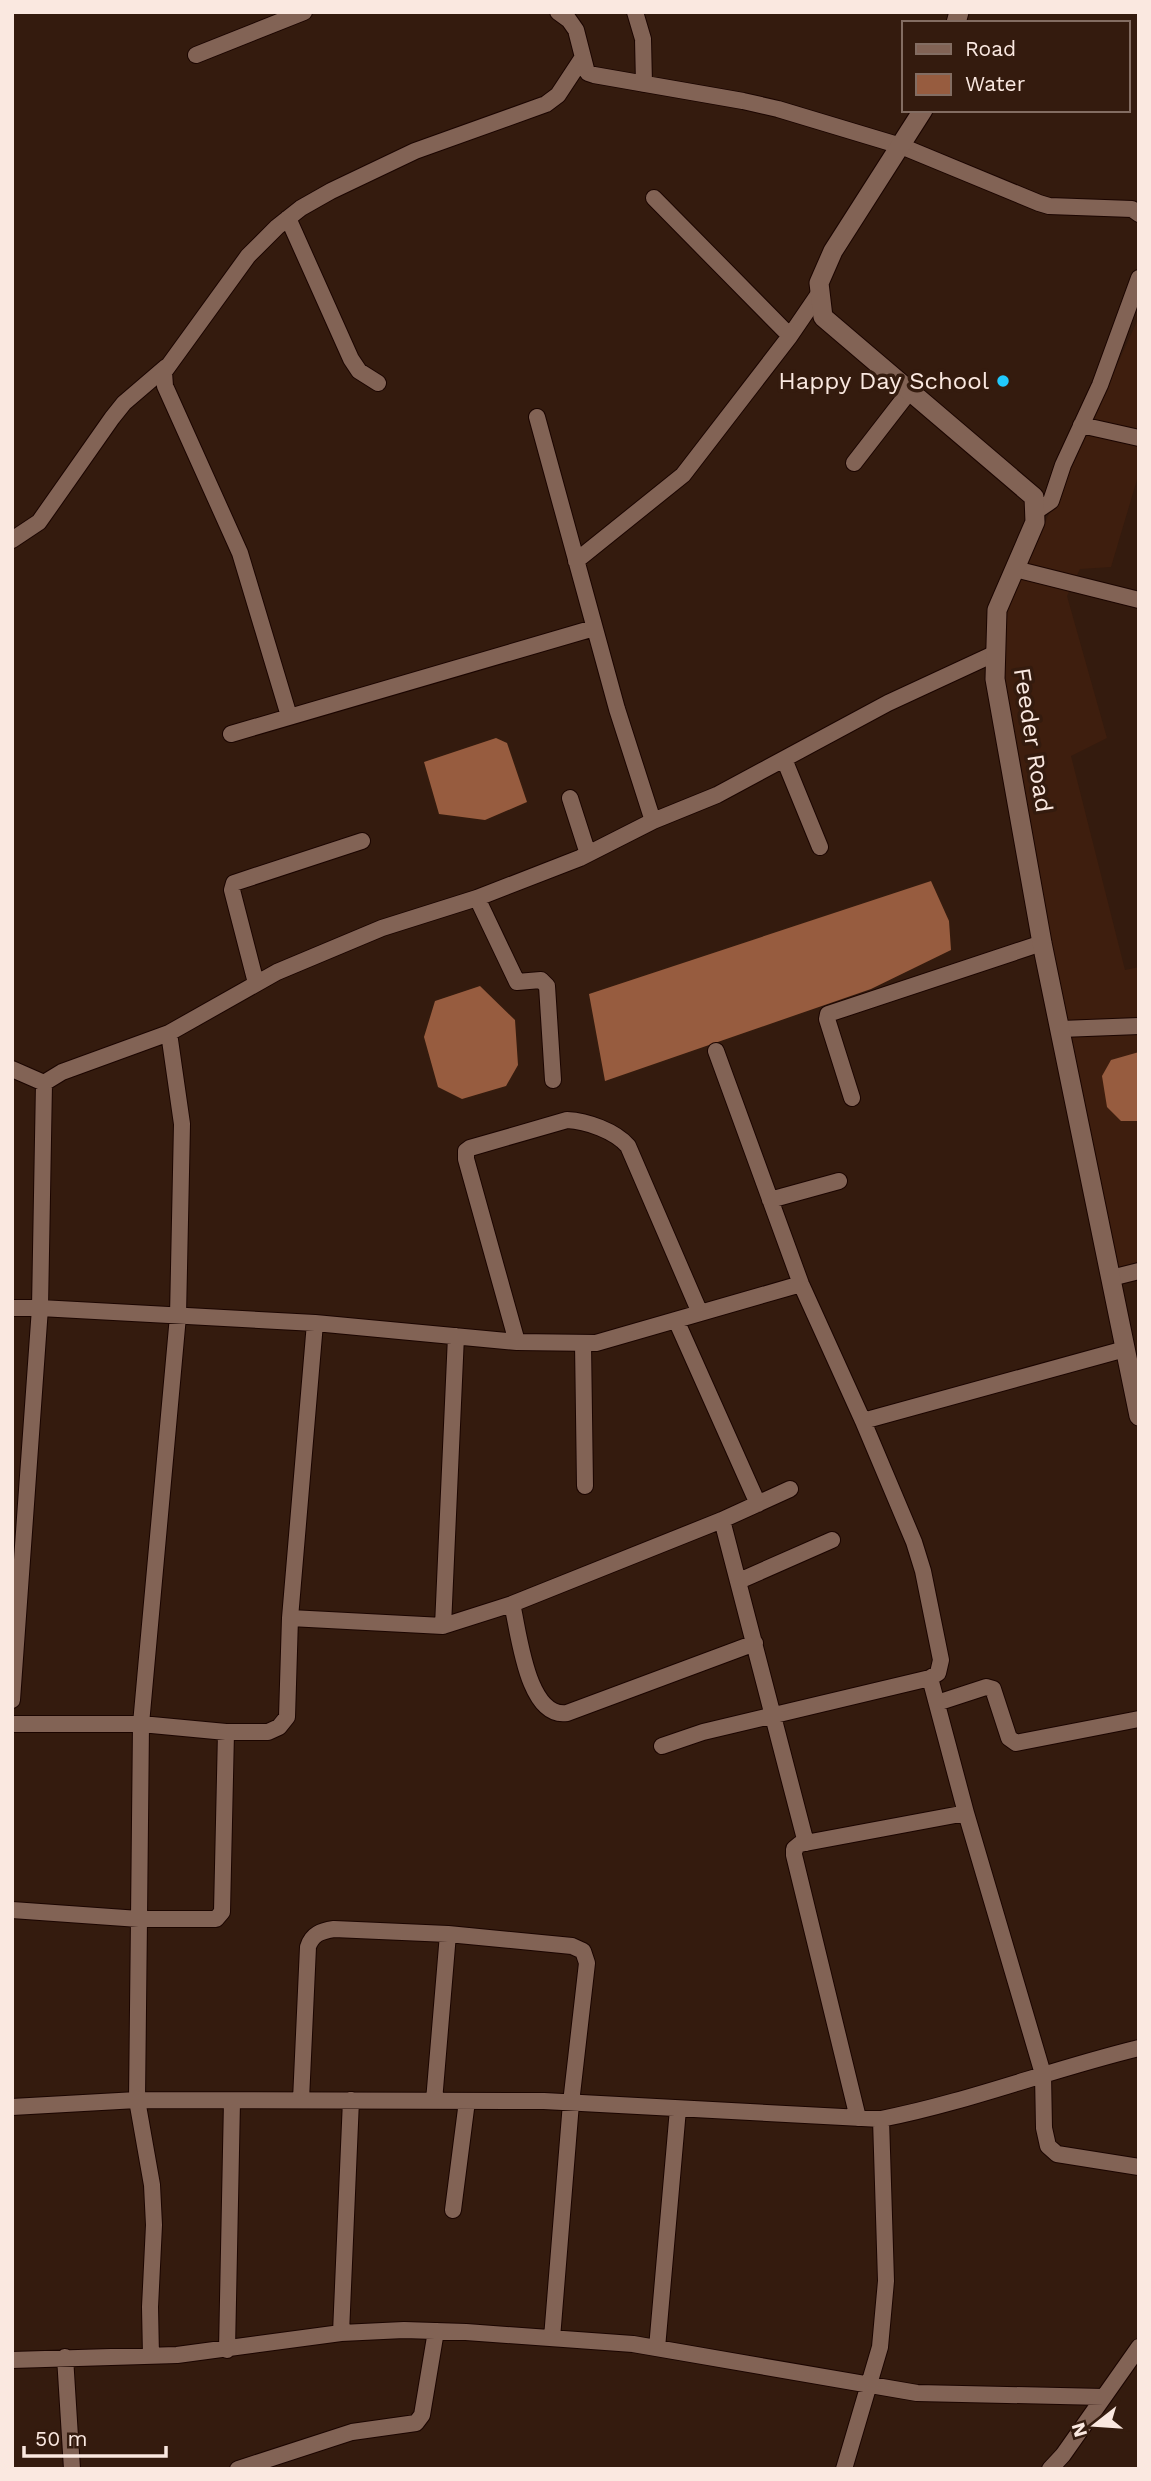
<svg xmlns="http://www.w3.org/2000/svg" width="1151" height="2481" viewBox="0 0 1151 2481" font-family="'Work Sans',sans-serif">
	<rect width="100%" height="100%" fill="#341b0e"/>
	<!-- built -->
	<path fill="#3e1e0e" d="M1139 317V473L1111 567 1080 569 1067 596 1107 738 1071 756 1125 970 1139 967V1262L1116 1268 1043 914 1001 674 1004 612Z"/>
	<!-- water -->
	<path fill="#975c3f" d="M496 738 507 743 527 802 485 820 439 814 424 762Z
		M931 881 949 921 951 950 871 989 605 1081 589 994Z
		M480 986 515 1020 518 1065 506 1086 462 1099 438 1087 424 1037 435 1001Z
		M1139 1052V1121H1121L1107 1107 1102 1076 1111 1060Z"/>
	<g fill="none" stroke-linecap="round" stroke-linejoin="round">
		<!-- minor casing -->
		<g stroke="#1b0500" stroke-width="18">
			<path id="minor" d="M558 12 569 20 576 30 586 69 588 73 594 75 743 101 778 109 901 146 1039 203 1049 206 1132 209 1139 214
				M635 12 643 39 644 84
				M196 55 304 12
				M654 198 790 336
				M288 218 351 359 359 371 378 383
				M537 417 617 709 653 821
				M1081 425 1139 438
				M854 463 909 392
				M1035 512 1051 501 1063 465 1100 385 1139 278
				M12 540 39 522 112 418 124 403 166 367
				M576 561 683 475 790 336 820 292
				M1015 569 1139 600
				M289 716 240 553 165 386 164 372 248 256 277 227 301 208 331 191 415 151 546 104 558 95 583 57
				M231 734 594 628
				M784 759 820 847
				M570 798 588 854
				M477 898 517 982 541 980 547 986 553 1080
				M256 983 232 890 234 883 362 841
				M1061 1029 1139 1026
				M716 1051 801 1284 863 1421 1125 1349
				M12 1069 44 1083
				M852 1098 827 1019 828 1014 1042 943
				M770 1200 839 1181
				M1111 1278 1139 1271
				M12 1308H40L315 1323 517 1342 596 1343 801 1284
				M676 1320 758 1504
				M517 1342 466 1159V1151L470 1148 567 1120C587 1121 615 1131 628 1146L700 1313
				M583 1343 585 1486
				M722 1520 806 1843
				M739 1581 832 1540
				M512 1604C519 1632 527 1719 567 1713L755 1643
				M290 1618 443 1626 512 1604 722 1520 790 1489
				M443 1626 456 1336
				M930 1678 966 1813
				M12 1700 40 1308 44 1083 62 1072 169 1033 277 972 382 928 477 898 580 858 653 821 717 795 888 703 996 653
				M937 1703 986 1687 993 1689 1009 1738 1016 1743 1139 1719
				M12 1724H141L226 1732H268L279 1727 287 1717 290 1618 315 1323
				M662 1746 703 1732 930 1678 938 1673 941 1660 923 1571 914 1542 863 1421
				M12 1910 139 1919H216L222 1912 226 1732
				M301 2100 308 1947C312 1934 321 1931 334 1929L448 1934 572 1946 583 1951 587 1963 571 2103 552 2338
				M434 2101 448 1934
				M12 2107 137 2100 544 2101 881 2119C968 2102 1052 2069 1139 2048
				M858 2118 794 1855V1849L800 1844 966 1813 1043 2074 1044 2128 1048 2146 1057 2154 1139 2167
				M453 2210 467 2101
				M341 2333 351 2100
				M657 2348 678 2109
				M227 2350 232 2101
				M151 2356 150 2307 154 2225 152 2185 137 2100 139 1919 141 1724 178 1316 182 1124 169 1033
				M65 2357 72 2469
				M12 2360 177 2355 341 2333 404 2330 466 2332 633 2344 917 2393 1104 2397
				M238 2469 352 2432 416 2423 422 2415 436 2331
				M844 2469 880 2347 886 2281 881 2119
				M1050 2469 1063 2455 1139 2347"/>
		</g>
		<!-- tertiary casing -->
		<g stroke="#1b0500" stroke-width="21">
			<path id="tertiary" d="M956 23 959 12
				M923 110 833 251 819 283 823 317 1034 497 1035 522 997 610 995 679 1042 943 1139 1416"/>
		</g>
		<!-- minor -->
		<use href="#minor" stroke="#826355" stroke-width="16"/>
		<!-- tertiary -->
		<use href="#tertiary" stroke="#826355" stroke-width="19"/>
	</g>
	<!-- markers -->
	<circle fill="#21c9fd" stroke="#341b0e" stroke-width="2.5" cx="1003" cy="381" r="7"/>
	<g text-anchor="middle" stroke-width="7" stroke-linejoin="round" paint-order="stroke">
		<!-- poi labels -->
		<g font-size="24" fill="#fae8e0" stroke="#341b0e" text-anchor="end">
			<text x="989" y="389">Happy Day School</text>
		</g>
		<!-- street labels -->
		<g font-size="24" fill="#fae8e0" stroke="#341b0e">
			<text transform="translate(1033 740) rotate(81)" y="8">Feeder Road</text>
		</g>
	</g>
	<!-- border -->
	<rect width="1151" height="2481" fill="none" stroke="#fae8e0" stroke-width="28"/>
	<!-- legend -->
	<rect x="902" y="21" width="228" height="91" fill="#341b0e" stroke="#836d62" stroke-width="2"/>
	<rect x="916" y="44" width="35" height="10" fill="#826355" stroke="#836d62" stroke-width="2"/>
	<text x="965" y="56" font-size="21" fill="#fae8e0">Road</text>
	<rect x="916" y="74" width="35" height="21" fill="#975c3f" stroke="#836d62" stroke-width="2"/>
	<text x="965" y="91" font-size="21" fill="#fae8e0">Water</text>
	<!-- north arrow -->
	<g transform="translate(1095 2425) rotate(253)" stroke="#341b0e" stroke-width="5" paint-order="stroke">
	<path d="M0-5L12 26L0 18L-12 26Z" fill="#fae8e0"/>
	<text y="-10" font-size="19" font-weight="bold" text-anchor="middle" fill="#fae8e0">N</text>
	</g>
	<!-- scale -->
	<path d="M24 2446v10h142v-10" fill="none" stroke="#fae8e0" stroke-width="3.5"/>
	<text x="35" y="2446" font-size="21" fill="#fae8e0" stroke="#341b0e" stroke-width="5" paint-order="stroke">50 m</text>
</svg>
